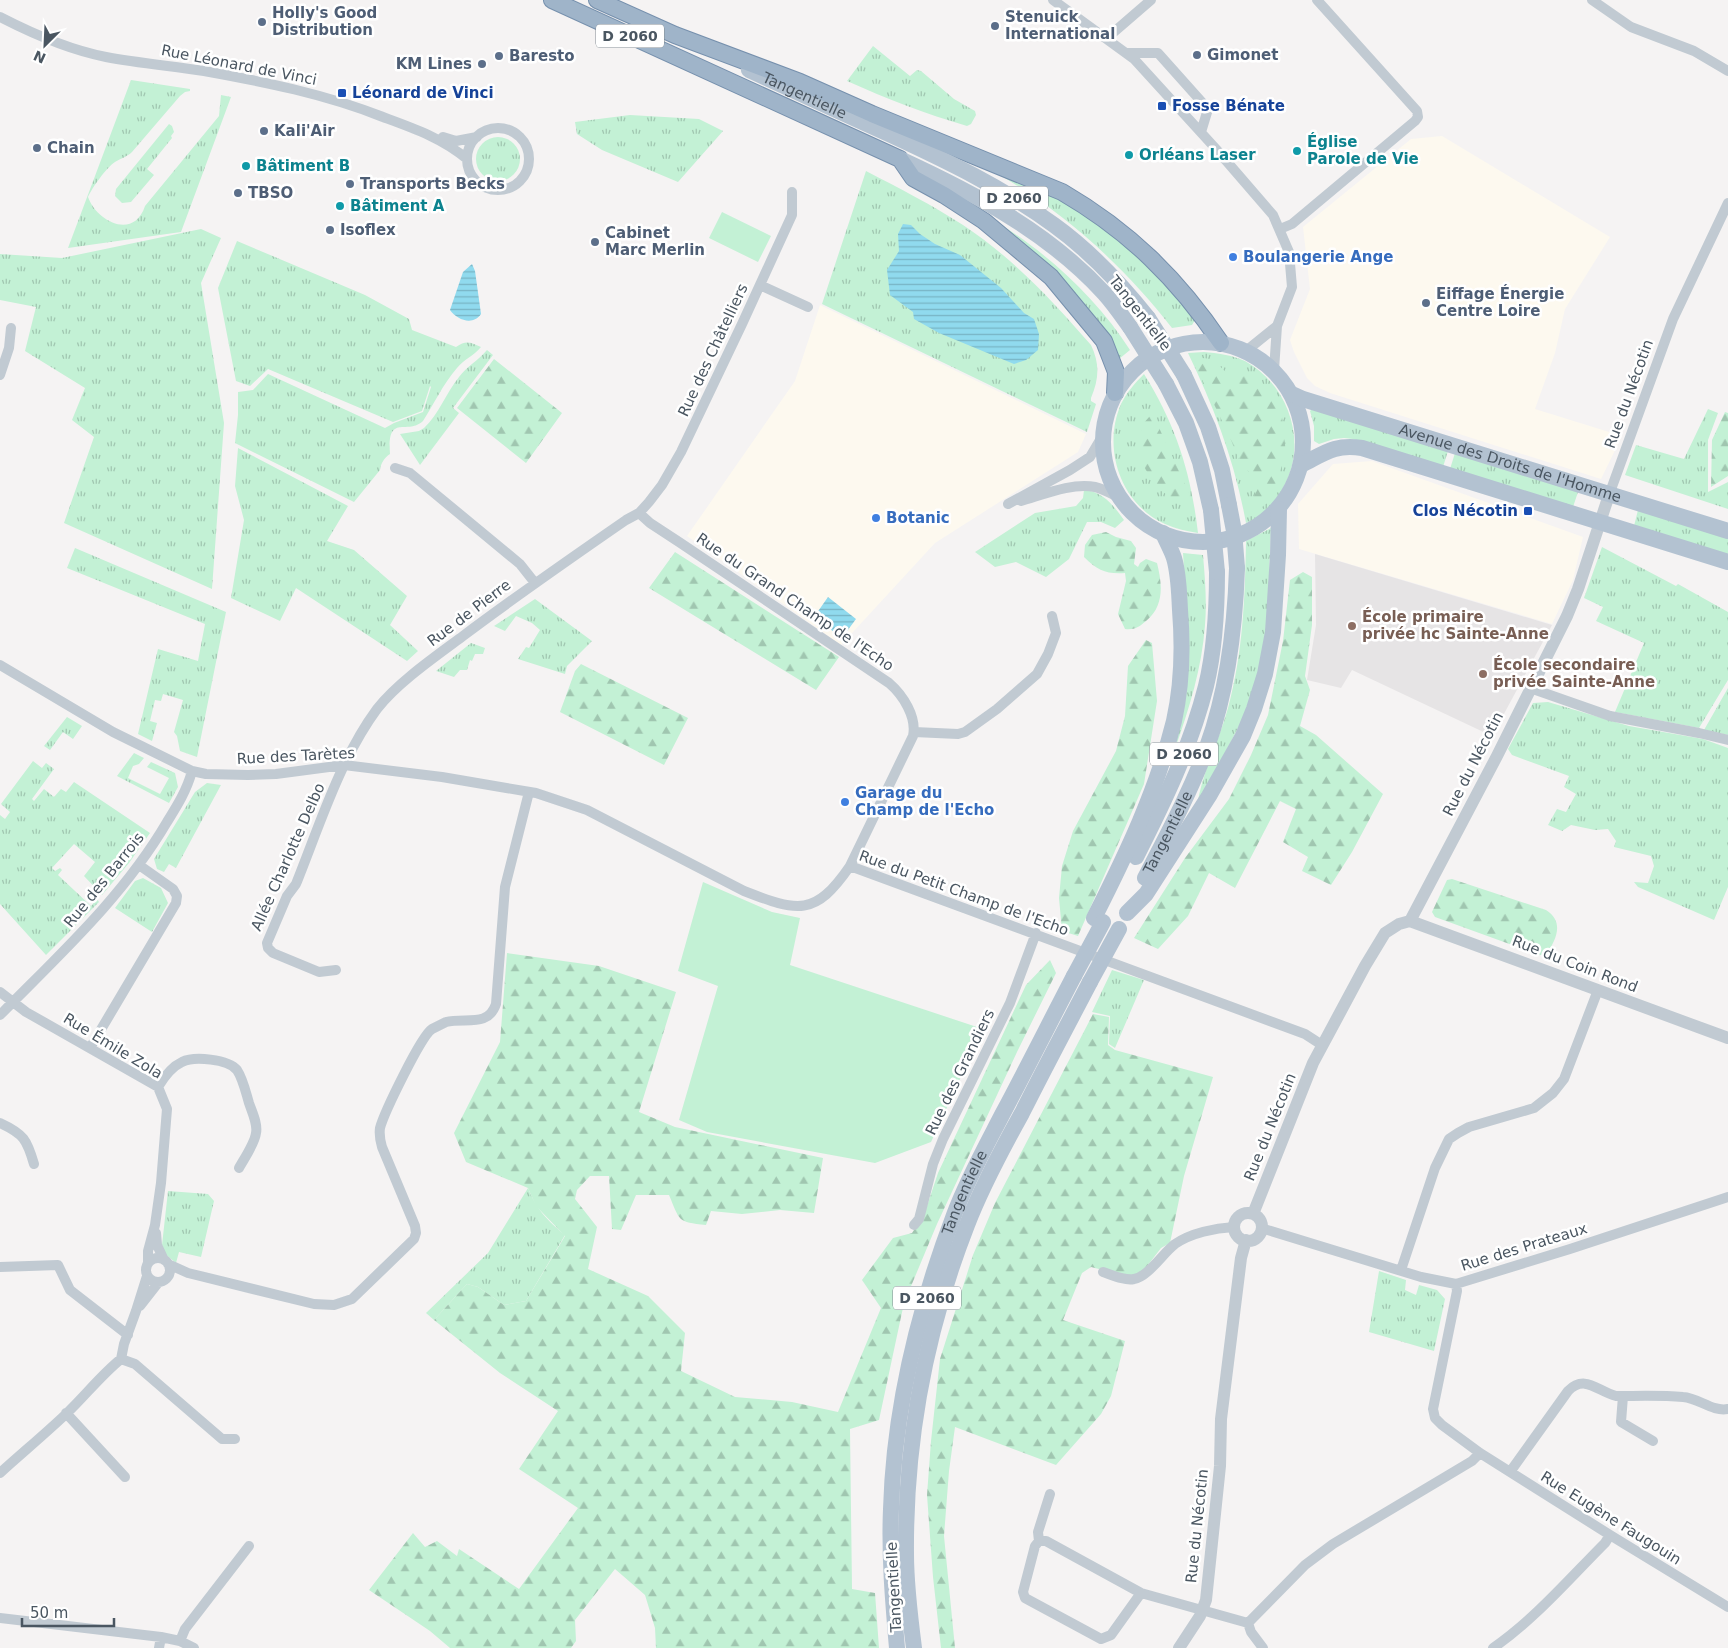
<svg xmlns="http://www.w3.org/2000/svg" width="1728" height="1648" viewBox="0 0 1728 1648" font-family="'DejaVu Sans',sans-serif">
	<defs>
		<pattern id="grass-tufts" width="24" height="20" patternUnits="userSpaceOnUse" patternTransform="scale(1.25)"><rect width="24" height="20" fill="#c3f1d5"/><path d="M3 7l-1-3M5 7V3M7 7l1-3M15 17l-1-3M17 17v-4M19 17l1-3" fill="none" stroke="#a0c6b0"/></pattern>
		<pattern id="forest-firs" width="22" height="20" patternUnits="userSpaceOnUse" patternTransform="scale(1.25)"><rect width="22" height="20" fill="#c3f1d5"/><path d="M5 1l3.5 6h-7zM16 11l3.5 6h-7z" fill="#a0c6b0"/></pattern>
		<pattern id="water-rules" width="6" height="5" patternUnits="userSpaceOnUse" patternTransform="scale(1.25)"><rect width="6" height="5" fill="#90daee"/><path d="M0 2.5h6" fill="none" stroke="#78b4c4"/></pattern>
	</defs>
	<rect width="100%" height="100%" fill="#f5f3f3"/>
	<!-- commercial -->
	<path fill="#fdf9ef" d="M1442 136 1610 237 1565 309 1555 353 1535 409 1622 436 1601 479 1330 393 1315 386 1307 378 1294 352 1290 340 1310 289 1303 227 1411 139Z
		M820 305 1086 434 1078 452 935 543 841 645 687 536 795 381Z
		M1372 461 1583 537 1573 580 1552 624 1299 549 1298 504 1333 464Z"/>
	<!-- education -->
	<path fill="#e6e4e5" d="M1315 554 1552 625 1492 736 1352 670 1341 688 1307 680 1316 625Z"/>
	<!-- grass -->
	<path fill="url(#grass-tufts)" d="M873 46 910 76 917 70 921 71 954 99 975 111 976 115 971 124 967 126C926 114 887 99 847 81Z
		M131 80 190 89V91L185 92 180 96 132 152C127 157 121 158 115 162 106 168 92 188 88 197 97 222 134 240 145 206L219 116 221 95 231 97 181 232 68 248Z
		M630 115 699 119 723 131 678 182 602 150 577 134 575 122Z
		M169 124 172 126 174 132 171 136 172 138 147 169 154 175 131 202 122 203 115 196 116 189Z
		M476 159a22 22 0 1 1 44 0a22 22 0 1 1-44 0Z
		M866 171C899 188 932 205 963 225 1014 259 1052 300 1091 345 1100 364 1099 379 1091 398V401L1096 404 1087 432 822 304Z
		M993 171 1051 192 1106 225 1177 293 1195 320 1192 325 1172 328C1123 265 1063 211 993 171Z
		M981 213C1038 244 1095 295 1130 350L1119 359C1091 296 1034 254 981 213Z
		M201 229 221 238 201 283 224 423 212 589 64 523 94 437 72 420 85 388 25 351 36 307 0 300V254L62 258Z
		M237 241 365 295 409 319 412 330 456 347C466 340 470 342 481 347 474 356 464 359 457 368 443 384 434 404 423 421 407 436 387 412 390 454 384 458 381 463 380 470L354 502 235 443 238 415V392L253 390 268 374 385 428 394 423 423 412 431 387 430 386 422 411 393 422 268 369 250 386 236 381 218 288Z
		M487 350 493 355 453 408 459 413 420 465 400 434 419 431 424 428C439 414 446 393 459 377 467 366 478 361 487 350Z
		M1204 352C1217 353 1232 355 1245 361 1290 386 1309 445 1282 490 1273 505 1262 517 1246 523 1235 463 1215 409 1188 353Z
		M1144 374C1176 425 1191 473 1198 533 1187 531 1176 529 1165 524 1120 504 1102 448 1121 404 1127 392 1135 383 1144 374Z
		M1312 409 1448 451 1443 467 1353 439 1344 438 1334 439 1319 444 1314 441V426L1310 411Z
		M1708 409 1718 413 1708 440V492L1728 482V509L1625 475 1636 445 1684 459Z
		M238 448 348 506 327 541 354 550 407 596 390 625 418 651 407 661 296 588 280 621 231 598 244 520 235 486Z
		M1455 453 1578 492 1573 507 1450 469Z
		M1084 490C1104 492 1113 505 1124 520L1115 528 1101 522H1087L1069 559 1046 577 1016 562 995 567 975 552 1035 513 1076 506 1083 498Z
		M1638 510 1728 537V555L1634 526Z
		M1271 528 1267 624 1259 669 1248 709 1197 806C1202 772 1219 741 1228 708 1243 653 1245 598 1246 541Z
		M1602 547 1676 586 1678 584 1728 612V680L1699 728 1615 712 1644 643 1596 621 1603 607 1584 598Z
		M75 548 226 612 197 757 180 751 177 736 174 732 183 700 163 694 161 701 155 700 150 721 157 723 152 741 138 734 158 649 198 661 205 624 67 568Z
		M1183 553 1203 555C1205 578 1207 602 1205 625 1202 668 1189 709 1175 749L1184 703 1185 586Z
		M535 599 592 641 567 666 565 674 518 659 526 647 529 648 540 630 532 623 516 616 505 631 494 626Z
		M471 643 485 648 483 654H475L472 661 470 660 467 670H460L454 677 436 671Z
		M1728 688V735L1704 730Z
		M1548 702 1629 726 1703 739 1728 748V887L1714 920 1638 887 1634 882 1648 883 1654 866 1651 856 1614 847 1616 841 1608 829 1595 830 1571 825 1562 831 1548 825 1557 809 1566 812 1576 794 1564 787 1569 776 1512 755 1508 749 1533 703Z
		M67 717 82 726 73 739 63 732 50 750 44 746Z
		M134 753 144 758 139 764 133 766 128 778 160 794 169 778 147 767 151 762 175 773 178 787 169 803 117 776Z
		M33 761 42 768 46 763 54 769 32 799 34 801 44 789 54 797 61 789 66 792 74 782 150 833 129 863 102 895 84 876 95 862 74 844 52 868 55 871 60 868 62 870 58 875 91 906 97 899 99 902 46 955 0 904V815L5 819 10 812 1 804Z
		M207 783 221 785 176 868 169 864 164 872 157 869 154 859 195 792Z
		M143 878 161 888 168 903 152 932 115 908 135 881Z
		M1112 970 1144 980 1115 1048 1109 1044 1110 1016 1092 1012Z
		M528 1188C537 1210 547 1220 565 1235L526 1301 504 1305 478 1287 467 1284 434 1320 426 1313 488 1253Z
		M168 1191 208 1194 214 1201 201 1257 179 1252 176 1263 165 1254 162 1245Z
		M1379 1271 1406 1280 1405 1290 1416 1295 1419 1285 1437 1290 1445 1299 1434 1351 1369 1332Z"/>
	<!-- forest -->
	<path fill="url(#forest-firs)" d="M1200 358C1214 357 1221 368 1231 377L1246 374 1269 392 1282 416 1286 454 1270 500 1261 508 1253 498 1262 481 1248 471 1239 460 1229 435 1193 361Z
		M494 359 562 413 526 463 457 408Z
		M1157 408 1155 419 1190 495 1185 505 1173 500 1156 486 1141 462 1142 425Z
		M1725 412 1728 413V476L1711 487 1712 440Z
		M1106 532 1116 537 1131 541 1136 548 1134 564 1138 567 1140 563 1146 559 1157 563C1162 583 1165 606 1146 621 1139 627 1135 630 1125 629L1118 614 1126 581 1125 573C1106 574 1098 571 1084 557L1085 545 1092 535Z
		M675 552 839 657 816 690 649 588Z
		M1303 572 1312 577V625L1305 676 1310 690 1300 726 1316 735 1383 794 1352 852 1331 885 1302 871 1308 857 1283 842 1296 809 1280 801 1235 888 1209 873 1188 916 1158 949 1134 938 1185 858 1229 799 1251 755 1268 715 1283 641 1290 580Z
		M1146 640 1152 643 1157 701 1144 784 1078 936 1062 931 1059 898 1062 866 1073 831 1116 751 1125 716 1128 666Z
		M581 664 688 718 664 765 560 712 575 671Z
		M1452 879 1546 910C1565 922 1556 940 1546 955H1540L1435 917 1432 912 1447 880Z
		M507 953 599 966 676 992 639 1112 675 1127 823 1158 814 1213 780 1210 742 1214 711 1211 706 1225C677 1222 680 1221 669 1195H636L621 1230 612 1229 609 1176H590L577 1190 575 1199 597 1227 588 1269 648 1296 685 1333 681 1371 735 1397 792 1402 838 1412 881 1308 862 1280 893 1238 912 1233 924 1215 938 1173 1026 985 1050 960 1056 973 1017 1052 937 1224 904 1303 879 1420 850 1429 852 1589 875 1593 879 1648H656L655 1628 645 1595 615 1569 575 1620 576 1641 571 1648H450L430 1631 369 1590 413 1533 425 1547 437 1541 457 1556 459 1549 519 1589 578 1508 519 1469 558 1411 500 1373 434 1320 467 1284 478 1287 504 1305 526 1301 565 1236 536 1206 528 1188 466 1162 454 1133 500 1042Z
		M1093 1014 1109 1017 1108 1045 1115 1050 1213 1077 1184 1176 1170 1243 1161 1248 1141 1274 1130 1277 1091 1267 1082 1273 1063 1320 1125 1341 1111 1396 1101 1414 1056 1465 955 1427 949 1471 944 1536 955 1648H941L933 1577 927 1495 931 1441 940 1359 973 1255 995 1203Z"/>
	<!-- garden -->
	<path fill="#c3f1d5" d="M722 212 771 236 758 262 709 238Z
		M703 882 772 912 800 918 790 965 983 1029 931 1142 875 1163 707 1132 679 1120 718 986 678 971Z"/>
	<!-- water -->
	<path fill="url(#water-rules)" d="M903 224 911 225 920 234 935 244 960 255 1001 288 1024 313 1034 319 1039 334 1038 350 1026 360 1014 364 939 333 914 319 913 312 890 295 887 270 899 251 898 234Z
		M472 264 475 271 481 314C473 326 457 320 450 310L463 272Z
		M828 597 856 619 842 638 814 617Z"/>
	<g fill="none" stroke-linecap="round" stroke-linejoin="round">
		<!-- trunk casing -->
		<g stroke="#7690ad" stroke-width="18">
			<path id="trunk" d="M552 0 900 159 913 178 944 195 984 221 1051 277 1104 341 1116 372 1115 393
				M597 0 675 35 800 82 872 114 1062 192C1129 231 1178 279 1221 343"/>
		</g>
		<!-- minor -->
		<path stroke="#c1cad2" stroke-width="10" d="M1053 0 1134 59 1216 149 1273 215 1289 252 1292 287 1277 326 1274 370
			M1592 0 1631 27 1694 51 1728 71
			M0 17C33 34 69 50 106 57 138 63 171 66 204 71 265 82 325 94 383 117 413 128 442 138 467 159
			M1107 38 1151 0
			M1127 53H1158L1208 109 1201 132
			M467 159a31 31 0 1 1 62 0a31 31 0 1 1-62 0Z
			M443 137 456 141 477 137
			M1280 229 1292 224 1415 121 1418 117 1417 111 1317 0
			M760 285 808 307
			M1246 351 1277 326
			M0 375 9 348 11 328
			M395 468 410 473 520 564 535 583
			M1609 495 1673 319 1728 203
			M1021 501C1042 495 1073 482 1095 487 1104 489 1112 494 1120 498
			M1008 504 1070 470 1090 457 1103 435
			M639 513 650 523 679 542 889 683C903 695 917 717 913 736L850 866
			M0 665 113 732 192 771 206 774 248 775 276 774 344 765 442 777 536 793 587 810 744 891C798 912 815 917 850 866L1305 1034 1322 1045
			M1530 688 1610 716 1699 733 1728 740
			M914 732 958 734 965 732 997 709 1037 674 1048 654 1056 633 1052 616
			M336 970 319 972 273 953 268 948 267 943 287 896 296 884C319 827 340 759 377 709 397 683 436 656 463 636 516 596 571 558 626 520L639 513 649 502 662 485 681 452 742 324 792 215V192
			M0 992 26 1012 158 1087 167 1109 161 1183 155 1225 148 1251V1263
			M0 1015C60 954 123 897 167 822 177 806 187 790 192 771
			M90 1048 176 903 177 896 173 889 139 865
			M158 1087C164 1077 171 1067 182 1062 194 1056 228 1059 237 1070 243 1079 246 1093 249 1103 252 1112 258 1124 256 1133 255 1143 244 1159 239 1168
			M0 1123C24 1134 27 1140 34 1164
			M914 1225 919 1219 933 1164 943 1139 1010 1003 1036 933
			M1261 1228 1421 1277 1456 1284 1570 1249 1728 1197
			M156 1233 157 1245 164 1260
			M146 1270a12 12 0 1 1 24 0a12 12 0 1 1-24 0Z
			M168 1264 188 1273 314 1304 334 1305 352 1299 414 1239 416 1233 415 1226 382 1147C380 1140 379 1135 380 1128 384 1113 421 1036 432 1029 436 1027 442 1024 446 1022 465 1017 488 1028 496 1004L505 887 529 792
			M0 1267 58 1265 70 1290 128 1335
			M1401 1270 1435 1168 1449 1139 1458 1133 1469 1127 1534 1108 1553 1093 1564 1079 1598 990
			M1103 1272C1112 1275 1125 1281 1134 1279 1148 1277 1163 1253 1175 1244 1191 1233 1215 1228 1234 1227
			M1456 1284 1457 1291 1433 1409 1435 1418 1442 1425 1480 1453 1610 1535 1728 1607
			M140 1306 158 1283
			M121 1359 135 1364 222 1439H235
			M1623 1396 1621 1422 1653 1441
			M66 1413 125 1477
			M1510 1472 1568 1391C1585 1374 1597 1391 1616 1396 1638 1396 1661 1395 1683 1397 1699 1398 1712 1412 1728 1409
			M0 1473C22 1453 45 1434 66 1414 85 1396 101 1375 121 1359L124 1344 136 1311 147 1276
			M1039 1541 1038 1532 1050 1494
			M1141 1593 1111 1635 1101 1639 1025 1598 1023 1592 1035 1546 1039 1541H1046L1141 1593 1248 1623 1251 1632 1263 1648
			M0 1618 161 1637 180 1641 194 1648
			M1248 1623 1305 1565 1333 1544 1472 1461 1480 1453
			M180 1641 185 1629 249 1546
			M159 1648 161 1637
			M1493 1648C1535 1619 1569 1579 1605 1543L1610 1535"/>
		<!-- tertiary -->
		<path stroke="#c1cad2" stroke-width="12" d="M1410 921 1728 1038
			M1234 1227a14 14 0 1 1 28 0a14 14 0 1 1-28 0Z
			M1253 1214 1313 1063 1365 966 1385 933 1399 924 1410 921 1497 756 1567 616 1578 589 1609 495
			M1179 1648 1200 1616 1206 1600 1220 1466 1221 1419 1241 1258 1246 1240"/>
		<!-- primary -->
		<g stroke="#b3c2d1" stroke-width="16">
			<path id="s1" d="M749 70C797 92 844 114 891 135 947 161 1003 188 1054 225 1090 251 1121 284 1148 318"/>
			<path d="M900 159C974 193 1048 232 1104 293 1114 304 1122 316 1130 327"/>
			<circle cx="1203" cy="442" r="100"/>
			<path d="M1184 375 1208 427 1222 470 1229 505"/>
			<path d="M1166 384 1186 423 1200 462 1211 510"/>
			<path id="s2" d="M1292 394 1303 399 1728 531"/>
			<path d="M1301 465C1325 453 1334 444 1362 448L1728 562"/>
			<path d="M1136 857C1164 802 1191 746 1206 686 1215 649 1217 610 1217 572"/>
			<path id="s3" d="M1145 878C1167 835 1190 793 1207 747 1228 689 1235 629 1237 568"/>
			<path d="M1127 913 1146 894 1209 796 1243 736 1254 709 1265 674 1273 632 1278 555 1279 509"/>
			<path d="M1094 918C1126 855 1157 790 1174 721 1182 685 1183 647 1180 610 1179 593 1179 575 1174 558 1171 549 1166 541 1163 533"/>
			<path id="s4" d="M897 1648C893 1602 889 1555 891 1509 894 1407 918 1310 954 1215 967 1180 986 1146 1003 1113 1027 1068 1050 1022 1074 976"/>
			<path d="M914 1648C910 1617 906 1585 906 1554 905 1441 926 1330 967 1225 982 1186 1002 1149 1022 1113 1044 1069 1067 1026 1090 982"/>
		</g>
		<!-- trunk -->
		<use href="#trunk" stroke="#9fb4c9" stroke-width="16"/>
		<!-- primary-bridge -->
		<path stroke="#b3c2d1" stroke-width="16" d="M1148 318 1184 375
			M1130 327 1166 384
			M1229 505 1234 531 1237 568
			M1211 510 1217 572
			M1074 976 1103 922
			M1090 982 1119 929"/>
	</g>
	<!-- markers -->
	<g fill="#5c6f8a" stroke="#fff" stroke-width="2">
		<circle cx="262" cy="22" r="5"/>
		<circle cx="995" cy="26" r="5"/>
		<circle cx="1197" cy="55" r="5"/>
		<circle cx="499" cy="56" r="5"/>
		<circle cx="482" cy="64" r="5"/>
		<circle cx="264" cy="131" r="5"/>
		<circle cx="37" cy="148" r="5"/>
		<circle cx="350" cy="184" r="5"/>
		<circle cx="238" cy="193" r="5"/>
		<circle cx="330" cy="230" r="5"/>
		<circle cx="595" cy="242" r="5"/>
		<circle cx="1426" cy="303" r="5"/>
	</g>
	<g fill="#1a4fb4" stroke="#fff" stroke-width="2">
		<rect x="337" y="88" width="10" height="10" rx="2.5"/>
		<rect x="1157" y="101" width="10" height="10" rx="2.5"/>
		<rect x="1523" y="506" width="10" height="10" rx="2.5"/>
	</g>
	<g fill="#0f9aa8" stroke="#fff" stroke-width="2">
		<circle cx="1297" cy="151" r="5"/>
		<circle cx="1129" cy="155" r="5"/>
		<circle cx="246" cy="166" r="5"/>
		<circle cx="340" cy="206" r="5"/>
	</g>
	<g fill="#3f7fe0" stroke="#fff" stroke-width="2">
		<circle cx="1233" cy="257" r="5"/>
		<circle cx="876" cy="518" r="5"/>
		<circle cx="845" cy="802" r="5"/>
	</g>
	<g fill="#8d6e63" stroke="#fff" stroke-width="2">
		<circle cx="1352" cy="626" r="5"/>
		<circle cx="1483" cy="674" r="5"/>
	</g>
	<g text-anchor="middle" stroke-width="5" stroke-linejoin="round" paint-order="stroke">
		<!-- shield labels -->
		<g fill="#fff" stroke="#808990" stroke-width="1">
			<rect x="596" y="24.5" width="68" height="23" rx="4"/>
			<rect x="980" y="186.5" width="68" height="23" rx="4"/>
			<rect x="1150" y="742.5" width="68" height="23" rx="4"/>
			<rect x="893" y="1286.5" width="68" height="23" rx="4"/>
		</g>
		<g font-size="14" font-weight="bold" fill="#4a5661">
			<text x="630" y="41">D 2060</text>
			<text x="1014" y="203">D 2060</text>
			<text x="1184" y="759">D 2060</text>
			<text x="927" y="1303">D 2060</text>
		</g>
		<!-- service labels -->
		<g font-size="15" font-weight="bold" fill="#4e5e75" stroke="#fff" text-anchor="start">
			<text x="272" y="18">Holly's Good<tspan x="272" dy="17">Distribution</tspan></text>
			<text x="1005" y="22">Stenuick<tspan x="1005" dy="17">International</tspan></text>
			<text x="1207" y="60">Gimonet</text>
			<text x="509" y="61">Baresto</text>
			<text x="472" y="69" text-anchor="end">KM Lines</text>
			<text x="274" y="136">Kali'Air</text>
			<text x="47" y="153">Chain</text>
			<text x="360" y="189">Transports Becks</text>
			<text x="248" y="198">TBSO</text>
			<text x="340" y="235">Isoflex</text>
			<text x="605" y="238">Cabinet<tspan x="605" dy="17">Marc Merlin</tspan></text>
			<text x="1436" y="299">Eiffage Énergie<tspan x="1436" dy="17">Centre Loire</tspan></text>
		</g>
		<!-- street labels -->
		<g font-size="15" fill="#4a5661" stroke="#fff">
			<text transform="translate(239 65) rotate(11)" y="5">Rue Léonard de Vinci</text>
			<text dy="5" stroke="none"><textPath href="#s1" startOffset="61">Tangentielle</textPath></text>
			<text transform="translate(1140 313) rotate(52)" y="5">Tangentielle</text>
			<text transform="translate(713 350) rotate(-65)" y="5">Rue des Châtelliers</text>
			<text transform="translate(1629 394) rotate(-70)" y="5">Rue du Nécotin</text>
			<text dy="5" stroke="none"><textPath href="#s2" startOffset="229">Avenue des Droits de l'Homme</textPath></text>
			<text transform="translate(795 602) rotate(34)" y="5">Rue du Grand Champ de l'Echo</text>
			<text transform="translate(469 613) rotate(-37)" y="5">Rue de Pierre</text>
			<text transform="translate(296 756) rotate(-3)" y="5">Rue des Tarètes</text>
			<text transform="translate(1473 764) rotate(-63)" y="5">Rue du Nécotin</text>
			<text dy="5" stroke="none"><textPath href="#s3" startOffset="51">Tangentielle</textPath></text>
			<text transform="translate(288 857) rotate(-66)" y="5">Allée Charlotte Delbo</text>
			<text transform="translate(104 880) rotate(-51)" y="5">Rue des Barrois</text>
			<text transform="translate(964 893) rotate(20)" y="5">Rue du Petit Champ de l'Echo</text>
			<text transform="translate(1575 964) rotate(21)" y="5">Rue du Coin Rond</text>
			<text transform="translate(113 1046) rotate(31)" y="5">Rue Émile Zola</text>
			<text transform="translate(960 1072) rotate(-64)" y="5">Rue des Grandiers</text>
			<text transform="translate(1270 1127) rotate(-68)" y="5">Rue du Nécotin</text>
			<text dy="5" stroke="none"><textPath href="#s4" startOffset="466">Tangentielle</textPath></text>
			<text transform="translate(1524 1247) rotate(-17)" y="5">Rue des Prateaux</text>
			<text transform="translate(1611 1518) rotate(32)" y="5">Rue Eugène Faugouin</text>
			<text transform="translate(1197 1526) rotate(-84)" y="5">Rue du Nécotin</text>
			<text transform="translate(894 1587) rotate(-93)" y="5">Tangentielle</text>
		</g>
		<!-- transit labels -->
		<g font-size="15" font-weight="bold" fill="#164399" stroke="#fff" text-anchor="start">
			<text x="352" y="98">Léonard de Vinci</text>
			<text x="1172" y="111">Fosse Bénate</text>
			<text x="1518" y="516" text-anchor="end">Clos Nécotin</text>
		</g>
		<!-- culture labels -->
		<g font-size="15" font-weight="bold" fill="#0d838f" stroke="#fff" text-anchor="start">
			<text x="1307" y="147">Église<tspan x="1307" dy="17">Parole de Vie</tspan></text>
			<text x="1139" y="160">Orléans Laser</text>
			<text x="256" y="171">Bâtiment B</text>
			<text x="350" y="211">Bâtiment A</text>
		</g>
		<!-- shop labels -->
		<g font-size="15" font-weight="bold" fill="#366cbe" stroke="#fff" text-anchor="start">
			<text x="1243" y="262">Boulangerie Ange</text>
			<text x="886" y="523">Botanic</text>
			<text x="855" y="798">Garage du<tspan x="855" dy="17">Champ de l'Echo</tspan></text>
		</g>
		<!-- education labels -->
		<g font-size="15" font-weight="bold" fill="#785e54" stroke="#fff" text-anchor="start">
			<text x="1362" y="622">École primaire<tspan x="1362" dy="17">privée hc Sainte-Anne</tspan></text>
			<text x="1493" y="670">École secondaire<tspan x="1493" dy="17">privée Sainte-Anne</tspan></text>
		</g>
	</g>
	<!-- north arrow -->
	<g transform="translate(45 45) rotate(204)" stroke="#ffffff" stroke-width="4" paint-order="stroke">
	<path d="M0-4L9 19L0 12L-9 19Z" fill="#4a5661"/>
	<text y="-8" font-size="14" font-weight="bold" text-anchor="middle" fill="#4a5661">N</text>
	</g>
	<!-- scale -->
	<path d="M22 1618v8h92v-8" fill="none" stroke="#4a5661" stroke-width="2.5"/>
	<text x="30" y="1618" font-size="15" fill="#4a5661" stroke="#ffffff" stroke-width="4" paint-order="stroke">50 m</text>
</svg>
